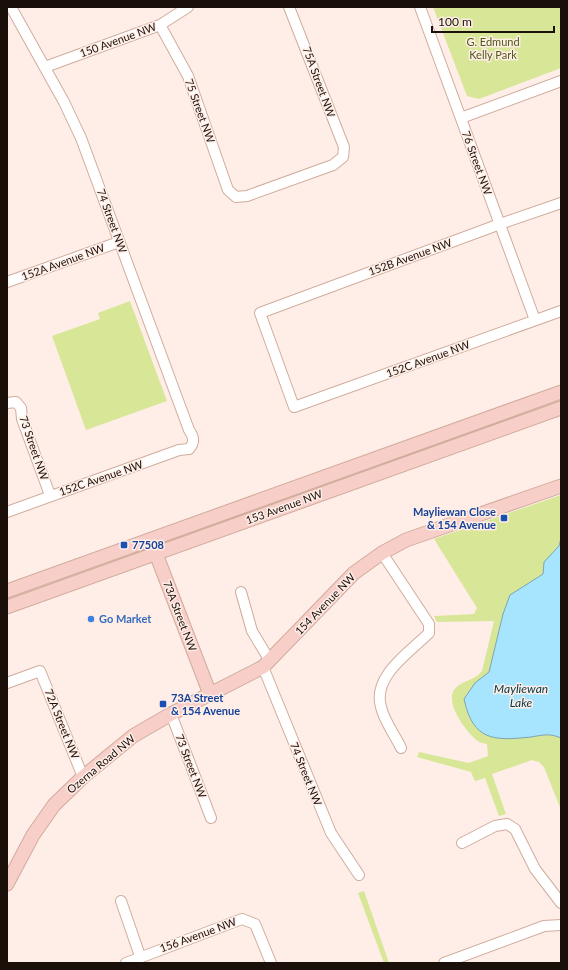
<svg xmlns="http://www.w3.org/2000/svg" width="568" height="970" viewBox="0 0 568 970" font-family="Lato,sans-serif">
	<rect width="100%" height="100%" fill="#feeee7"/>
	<!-- green -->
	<path fill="#d7e697" d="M433 7H561V68L479 99 467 96Z
		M130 301 167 401 86 430 52 336 100 319 98 313Z
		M561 495V810L544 767 539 762 532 760 492 774 506 814 499 816 485 778 475 781 471 772 417 757 419 752 469 763 488 756 487 744C484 743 480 743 478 741 467 733 445 704 454 690 461 680 475 681 482 671L494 621 437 622 434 616 474 614 477 608 434 539Z
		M364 891 389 963H384L358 893Z"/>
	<!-- water -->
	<path fill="#a7e4fe" stroke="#7da4b4" d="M561 538V738C550 733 543 735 531 737 494 741 473 741 464 699L475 683 489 672 503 614 510 595 543 574 544 562 559 546Z"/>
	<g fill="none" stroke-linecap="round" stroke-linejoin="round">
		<!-- street casing -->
		<g stroke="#d1ac9c" stroke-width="12">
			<path id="street" d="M420 7 535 320
				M160 25 188 76 228 190 236 197 247 196 333 165 343 157 344 147 289 7
				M45 67 160 25 188 7
				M461 118 561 81
				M561 203 500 224 260 313 294 407 561 311
				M7 282 119 242
				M7 403 16 402 21 408 22 419 50 495
				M7 512 179 450 189 449C195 442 194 437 189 430L81 138 64 102 11 7
				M382 553 429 624V633C410 652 372 676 381 707 384 721 395 735 401 748
				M241 592 252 631 270 661
				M263 667 331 833 359 875
				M7 683 40 671 83 777
				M171 714 211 818
				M462 843 495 826 507 824 515 829 535 869 561 903
				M121 901 140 956
				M126 963 242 919 255 924 271 963
				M444 963 544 926 561 925"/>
		</g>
		<!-- secondary casing -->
		<g stroke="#d1ac9c" stroke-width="15">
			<path id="secondary" d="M153 546 210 694
				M7 591 561 392
				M7 607 561 408
				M7 884 33 835 54 805 83 777 133 736 171 714 263 667 354 573 382 553 406 540 561 486"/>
		</g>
		<!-- street -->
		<use href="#street" stroke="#fff" stroke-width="10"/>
		<!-- secondary -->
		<use href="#secondary" stroke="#f8cec9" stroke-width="13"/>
	</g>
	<!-- markers -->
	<g fill="#1a4fb4" stroke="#feeee7" stroke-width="1.5">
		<rect x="500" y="514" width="8" height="8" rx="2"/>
		<rect x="120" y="541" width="8" height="8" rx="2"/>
		<rect x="159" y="700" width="8" height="8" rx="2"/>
	</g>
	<circle fill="#3f7fe0" stroke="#feeee7" stroke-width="1.5" cx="91" cy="619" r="4"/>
	<g text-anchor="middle" stroke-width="3" stroke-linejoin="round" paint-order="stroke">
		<!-- street labels -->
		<g font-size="11" fill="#1b0f09" stroke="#feeee7">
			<text transform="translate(118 40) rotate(-20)" y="4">150 Avenue NW</text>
			<text transform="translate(319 82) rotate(70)" y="4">75A Street NW</text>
			<text transform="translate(200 111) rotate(70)" y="4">75 Street NW</text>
			<text transform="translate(477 163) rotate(70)" y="4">76 Street NW</text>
			<text transform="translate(112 221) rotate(70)" y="4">74 Street NW</text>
			<text transform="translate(410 257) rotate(-20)" y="4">152B Avenue NW</text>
			<text transform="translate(63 262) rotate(-20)" y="4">152A Avenue NW</text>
			<text transform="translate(428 359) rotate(-20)" y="4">152C Avenue NW</text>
			<text transform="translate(34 448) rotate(71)" y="4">73 Street NW</text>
			<text transform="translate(101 478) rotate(-19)" y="4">152C Avenue NW</text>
			<text transform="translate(284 507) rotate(-20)" y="4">153 Avenue NW</text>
			<text transform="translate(325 604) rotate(-46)" y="4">154 Avenue NW</text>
			<text transform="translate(180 616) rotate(69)" y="4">73A Street NW</text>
			<text transform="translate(62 724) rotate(68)" y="4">72A Street NW</text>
			<text transform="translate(101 764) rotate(-40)" y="4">Ozerna Road NW</text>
			<text transform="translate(191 766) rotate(69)" y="4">73 Street NW</text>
			<text transform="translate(306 774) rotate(68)" y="4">74 Street NW</text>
			<text transform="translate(198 935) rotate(-20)" y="4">156 Avenue NW</text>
		</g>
		<!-- park labels -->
		<g font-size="11" fill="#505a18" stroke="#feeee7">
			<text x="493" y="46">G. Edmund<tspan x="493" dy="13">Kelly Park</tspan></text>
		</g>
		<!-- transit labels -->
		<g font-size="11" font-weight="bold" fill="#164399" stroke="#feeee7" text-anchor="start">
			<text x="496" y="516" text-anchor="end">Mayliewan Close<tspan x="496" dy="13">&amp; 154 Avenue</tspan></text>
			<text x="132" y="549">77508</text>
			<text x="171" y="702">73A Street<tspan x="171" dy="13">&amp; 154 Avenue</tspan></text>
		</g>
		<!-- shop labels -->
		<g font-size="11" font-weight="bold" fill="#366cbe" stroke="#feeee7" text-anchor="start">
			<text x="99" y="623">Go Market</text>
		</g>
		<!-- water labels -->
		<g font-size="12" font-style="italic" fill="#003647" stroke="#feeee7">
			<text x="521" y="693">Mayliewan<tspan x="521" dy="14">Lake</tspan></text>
		</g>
	</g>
	<!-- border -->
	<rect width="568" height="970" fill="none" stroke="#1b0f09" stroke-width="16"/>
	<!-- scale -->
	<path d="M432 26v6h122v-6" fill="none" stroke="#1b0f09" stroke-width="2"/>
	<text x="438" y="26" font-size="12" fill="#1b0f09" stroke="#feeee7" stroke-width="3" paint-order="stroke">100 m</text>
</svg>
